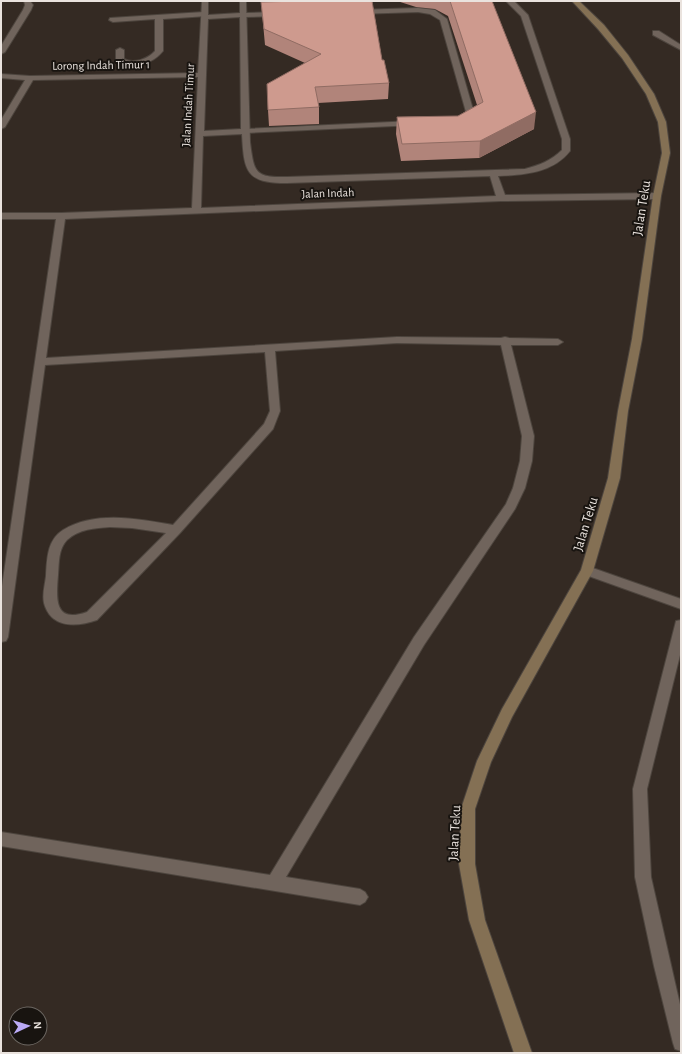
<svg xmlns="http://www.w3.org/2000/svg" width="682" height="1054" viewBox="0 0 682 1054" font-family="'Alegreya Sans',sans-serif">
	<rect width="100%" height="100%" fill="#342a23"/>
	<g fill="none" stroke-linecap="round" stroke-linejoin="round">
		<!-- lane casing -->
		<g stroke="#4d453e" stroke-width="2">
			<path id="lane" d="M418 8 435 10 447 19 474 113 459 121 455 119 466 112 440 20 430 14 418 12 357 14 353 12 357 10Z
				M204 12 208 14 207 16 163 19V51C153 64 129 72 116 60V50L120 48 124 50V59C134 64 148 59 155 51V19L113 22 109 20 110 18Z
				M277 12H280V16L244 17 240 15 244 13Z
				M413 121 417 123 416 125 246 133 242 131 246 129Z"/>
		</g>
		<!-- street casing -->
		<g stroke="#4d453e" stroke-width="2">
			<path id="street" d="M24 1H30L33 5 31 10 5 52 1 54V46L23 10 25 5Z
				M202 1H208V15L240 13V1H246L250 142C254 173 255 178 287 177L525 169C539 165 551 161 562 150V139L521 16 506 1H514L528 15 570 139V151C553 173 524 175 498 176L505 195 657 193 661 196 657 199 501 201 65 219 46 358 397 337 501 338 505 337 509 338 558 339 563 342 558 345H511L534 436 532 461 525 488 515 509 424 645 286 877 360 889 365 892 368 897 365 902 360 905 1 846V832L270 875 414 637 506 504 513 488 520 461 522 436 501 345 397 343 275 351 280 411 273 429 180 533 97 620C77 627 51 629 44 603 42 594 45 585 46 576 47 559 47 540 63 530 96 510 139 519 173 525L264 424 270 411 265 352 45 365 8 637 6 641 1 642V593L56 219H1V213H61L192 208 198 77 33 80 5 127 1 129V120L25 80 1 78V74L30 76 198 73ZM240 17 241 129 204 131 208 19ZM242 134C244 172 246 183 287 183L490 176 496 196 201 208 203 136ZM110 527 132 528 166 533 87 612C54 624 56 599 58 575 59 564 58 549 67 540 79 529 95 528 110 527Z
				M653 31H659L681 45V50L653 35Z
				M587 566 681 599V609L583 574 581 571 583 568Z
				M681 620V651L647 789 651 877 681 1009V1051L675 1049 673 1043 654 966 635 877 633 789 675 625 676 621Z"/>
		</g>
		<!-- secondary casing -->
		<g stroke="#4d453e" stroke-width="2">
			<path id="secondary" d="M572 1H579L604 25 628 55 654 94 666 122 670 153 661 196 642 339 628 411 620 478 593 571 512 717 491 762 475 809V864L485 920 532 1053H514L469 920 459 864 461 809 477 761 502 709 581 570 608 478 618 411 632 339 653 196 662 153 658 122 646 94 622 58 598 29Z"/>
		</g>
		<!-- lane -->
		<use href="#lane" fill="#70645c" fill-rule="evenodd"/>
		<!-- street -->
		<use href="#street" fill="#70645c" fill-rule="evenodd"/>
		<!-- secondary -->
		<use href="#secondary" fill="#847054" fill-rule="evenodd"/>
	</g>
	<!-- wall -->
	<path fill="#b1847a" d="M261 1H372L382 60 389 83 388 99 318 103 319 107V124L269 126 268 110 305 63 265 45Z
		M397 1H492L534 129 479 158 401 161 396 134 397 117 458 116 477 105 448 16 435 9 416 7Z"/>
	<!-- shaded-wall -->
	<path fill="#906c63" d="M536 112 534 129 479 158 480 141Z"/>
	<!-- building -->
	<path fill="#ce9a8e" stroke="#906c63" d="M302 1H372L382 60H384L389 83 315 87 319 107 268 110 267 84 321 54 264 29 261 2Z
		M450 1H492L536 112 480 141 402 144 397 117 458 116 483 102Z"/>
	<g text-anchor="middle" stroke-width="4" stroke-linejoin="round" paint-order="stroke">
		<!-- far-street labels -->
		<g font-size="12" fill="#eae3de" stroke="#181410">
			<text transform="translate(101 65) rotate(-1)" y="4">Lorong Indah Timur 1</text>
			<text transform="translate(188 105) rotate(-87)" y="4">Jalan Indah Timur</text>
			<text transform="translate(328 193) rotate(-2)" y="4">Jalan Indah</text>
		</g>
		<!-- street labels -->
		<g font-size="14" fill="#eae3de" stroke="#181410">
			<text transform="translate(641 208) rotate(-81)" y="5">Jalan Teku</text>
			<text transform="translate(585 524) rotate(-73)" y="5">Jalan Teku</text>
			<text transform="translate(454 833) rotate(-87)" y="5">Jalan Teku</text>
		</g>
	</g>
	<!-- border -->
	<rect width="682" height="1054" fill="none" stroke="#eae3de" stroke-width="4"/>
	<!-- north arrow -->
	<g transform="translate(28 1026) rotate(86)"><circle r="19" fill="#181410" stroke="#6c6762"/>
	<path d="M0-3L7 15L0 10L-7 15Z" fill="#baaaf6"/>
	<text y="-6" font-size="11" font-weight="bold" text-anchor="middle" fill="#eae3de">N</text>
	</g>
</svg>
